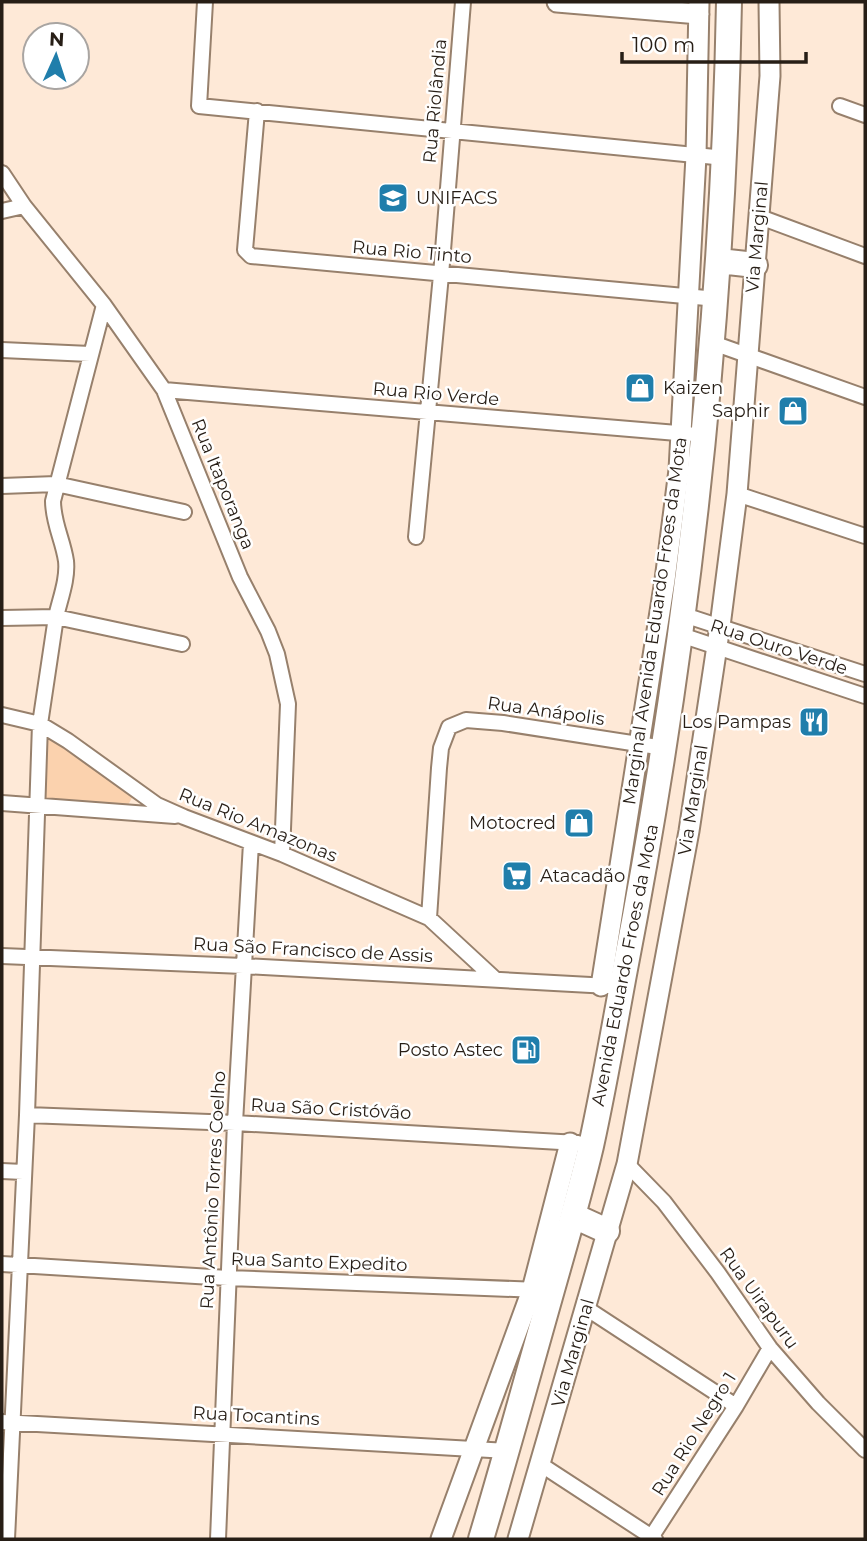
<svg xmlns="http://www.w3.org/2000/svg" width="867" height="1541" viewBox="0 0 867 1541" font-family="Montserrat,sans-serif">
	<rect width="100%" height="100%" fill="#fee9d7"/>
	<!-- green -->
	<path fill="#fbd2ae" d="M48 733 133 796 128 805 45 801Z"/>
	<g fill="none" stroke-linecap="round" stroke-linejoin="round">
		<!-- street casing -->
		<g stroke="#97806c" stroke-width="18">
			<path id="street" d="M205 2 199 106 725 158
				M840 106 865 115
				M257 111 245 250 251 256 717 299
				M2 173 24 206 104 305 164 390 240 577 268 631 277 654 288 704 282 854
				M2 211 24 206
				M760 217 865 256
				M713 343 865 397
				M2 350 90 354
				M164 390 689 434
				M2 486 56 484 184 512
				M737 494 865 536
				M416 537 441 275 463 2
				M684 615 865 674
				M2 618 56 617C60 599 68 579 66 561 63 540 53 523 53 501L104 305
				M681 635 865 696
				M2 715 40 724 68 741 157 805 184 817 282 854 429 918 495 979
				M2 803 175 816
				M429 918 439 768 441 748 449 727 466 720 503 723 664 748
				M2 956 243 966 609 986
				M27 1115 235 1123 578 1143
				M627 1164 664 1202 718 1273 770 1348 818 1403 865 1450
				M2 1171 23 1172
				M2 1264 228 1278 539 1290
				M586 1308 736 1406
				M2 1422 508 1451
				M540 1464 655 1539
				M7 1539 27 1115 40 724 56 617 182 644
				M218 1539 235 1123 251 843
				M650 1539 736 1406 770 1348"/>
		</g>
		<!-- secondary casing -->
		<g stroke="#97806c" stroke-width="23">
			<path id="secondary" d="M557 2 699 14
				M601 986 665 580 679 470 696 156 699 2
				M441 1539 532 1290 570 1143
				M518 1539 627 1164 689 831 720 626 737 494 770 76 769 2"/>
		</g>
		<!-- highway casing -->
		<g stroke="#97806c" stroke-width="28">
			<path id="highway" d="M719 261 755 265
				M574 1216 607 1231
				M481 1539C505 1459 527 1378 550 1297 564 1247 579 1197 591 1146 604 1087 614 1028 625 969 687 649 723 327 729 2"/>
		</g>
		<!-- street -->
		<use href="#street" stroke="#fff" stroke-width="14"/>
		<!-- secondary -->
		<use href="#secondary" stroke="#fff" stroke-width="19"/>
		<!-- highway -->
		<use href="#highway" stroke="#fff" stroke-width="24"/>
	</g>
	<!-- icons -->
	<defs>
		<g id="university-square" transform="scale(1.575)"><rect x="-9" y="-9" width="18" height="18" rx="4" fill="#207eab" stroke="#fff"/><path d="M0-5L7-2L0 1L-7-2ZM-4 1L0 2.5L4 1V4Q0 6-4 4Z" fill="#fff"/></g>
		<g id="shop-square" transform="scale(1.575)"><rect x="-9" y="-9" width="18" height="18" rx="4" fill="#207eab" stroke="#fff"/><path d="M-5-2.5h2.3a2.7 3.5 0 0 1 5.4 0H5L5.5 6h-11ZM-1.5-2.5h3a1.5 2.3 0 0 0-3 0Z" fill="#fff"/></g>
		<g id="restaurant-square" transform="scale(1.575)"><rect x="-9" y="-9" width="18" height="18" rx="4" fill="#207eab" stroke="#fff"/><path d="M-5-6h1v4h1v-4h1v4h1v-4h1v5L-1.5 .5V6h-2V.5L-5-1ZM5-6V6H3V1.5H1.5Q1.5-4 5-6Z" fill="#fff"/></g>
		<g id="supermarket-square" transform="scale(1.575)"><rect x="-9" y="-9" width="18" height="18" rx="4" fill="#207eab" stroke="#fff"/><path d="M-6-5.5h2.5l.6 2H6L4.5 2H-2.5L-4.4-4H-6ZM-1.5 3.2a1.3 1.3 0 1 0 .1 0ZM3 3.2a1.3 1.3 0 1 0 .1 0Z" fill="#fff"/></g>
		<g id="fuel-square" transform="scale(1.575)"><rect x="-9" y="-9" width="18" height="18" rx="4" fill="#207eab" stroke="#fff"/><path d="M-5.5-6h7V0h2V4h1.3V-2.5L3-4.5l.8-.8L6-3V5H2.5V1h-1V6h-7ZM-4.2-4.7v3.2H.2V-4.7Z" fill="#fff"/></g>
	</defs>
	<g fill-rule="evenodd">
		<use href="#university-square" x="393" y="198"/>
		<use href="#shop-square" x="640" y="388"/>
		<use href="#shop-square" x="793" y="411"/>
		<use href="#restaurant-square" x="814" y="722"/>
		<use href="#shop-square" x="579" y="823"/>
		<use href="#supermarket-square" x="517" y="876"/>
		<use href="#fuel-square" x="526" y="1050"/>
	</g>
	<g text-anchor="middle" stroke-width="5" stroke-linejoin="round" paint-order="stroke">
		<!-- street labels -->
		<g font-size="18" fill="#271e16" stroke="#fff">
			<text transform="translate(435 101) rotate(-85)" y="6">Rua Riolândia</text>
			<text transform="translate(757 237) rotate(-85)" y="6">Via Marginal</text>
			<text transform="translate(412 252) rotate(5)" y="6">Rua Rio Tinto</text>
			<text transform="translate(436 394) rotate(5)" y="6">Rua Rio Verde</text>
			<text transform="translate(223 484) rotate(68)" y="6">Rua Itaporanga</text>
			<text transform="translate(655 621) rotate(-82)" y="6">Marginal Avenida Eduardo Froes da Mota</text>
			<text transform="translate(779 647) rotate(18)" y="6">Rua Ouro Verde</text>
			<text transform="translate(546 711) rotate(8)" y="6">Rua Anápolis</text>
			<text transform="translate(693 800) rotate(-81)" y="6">Via Marginal</text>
			<text transform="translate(258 825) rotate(22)" y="6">Rua Rio Amazonas</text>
			<text transform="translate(313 950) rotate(3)" y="6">Rua São Francisco de Assis</text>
			<text transform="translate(625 965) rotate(-79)" y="6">Avenida Eduardo Froes da Mota</text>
			<text transform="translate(331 1109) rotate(3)" y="6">Rua São Cristóvão</text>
			<text transform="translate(213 1190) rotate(-87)" y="6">Rua Antônio Torres Coelho</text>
			<text transform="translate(319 1262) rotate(2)" y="6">Rua Santo Expedito</text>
			<text transform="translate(759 1298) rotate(54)" y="6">Rua Uirapuru</text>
			<text transform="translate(573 1353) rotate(-74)" y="6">Via Marginal</text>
			<text transform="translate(256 1416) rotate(3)" y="6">Rua Tocantins</text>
			<text transform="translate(694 1434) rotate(-58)" y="6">Rua Rio Negro 1</text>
		</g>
		<!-- poi labels -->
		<g font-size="18" fill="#271e16" stroke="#fff" text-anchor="end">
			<text x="416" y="204" text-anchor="start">UNIFACS</text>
			<text x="663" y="394" text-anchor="start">Kaizen</text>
			<text x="770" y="417">Saphir</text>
			<text x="791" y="728">Los Pampas</text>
			<text x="556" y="829">Motocred</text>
			<text x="540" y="882" text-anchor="start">Atacadão</text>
			<text x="503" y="1056">Posto Astec</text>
		</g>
	</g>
	<!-- border -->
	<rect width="867" height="1541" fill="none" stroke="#271e16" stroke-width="7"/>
	<!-- north arrow -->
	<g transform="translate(56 56) rotate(3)"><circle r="33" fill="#ffffff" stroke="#a9a5a2" stroke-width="2"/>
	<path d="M0-5L12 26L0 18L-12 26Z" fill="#207eab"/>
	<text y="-10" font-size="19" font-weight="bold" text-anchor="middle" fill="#271e16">N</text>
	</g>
	<!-- scale -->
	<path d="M622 52v10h184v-10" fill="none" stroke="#271e16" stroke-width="3.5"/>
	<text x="632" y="52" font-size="21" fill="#271e16" stroke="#ffffff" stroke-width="5" paint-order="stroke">100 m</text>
</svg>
